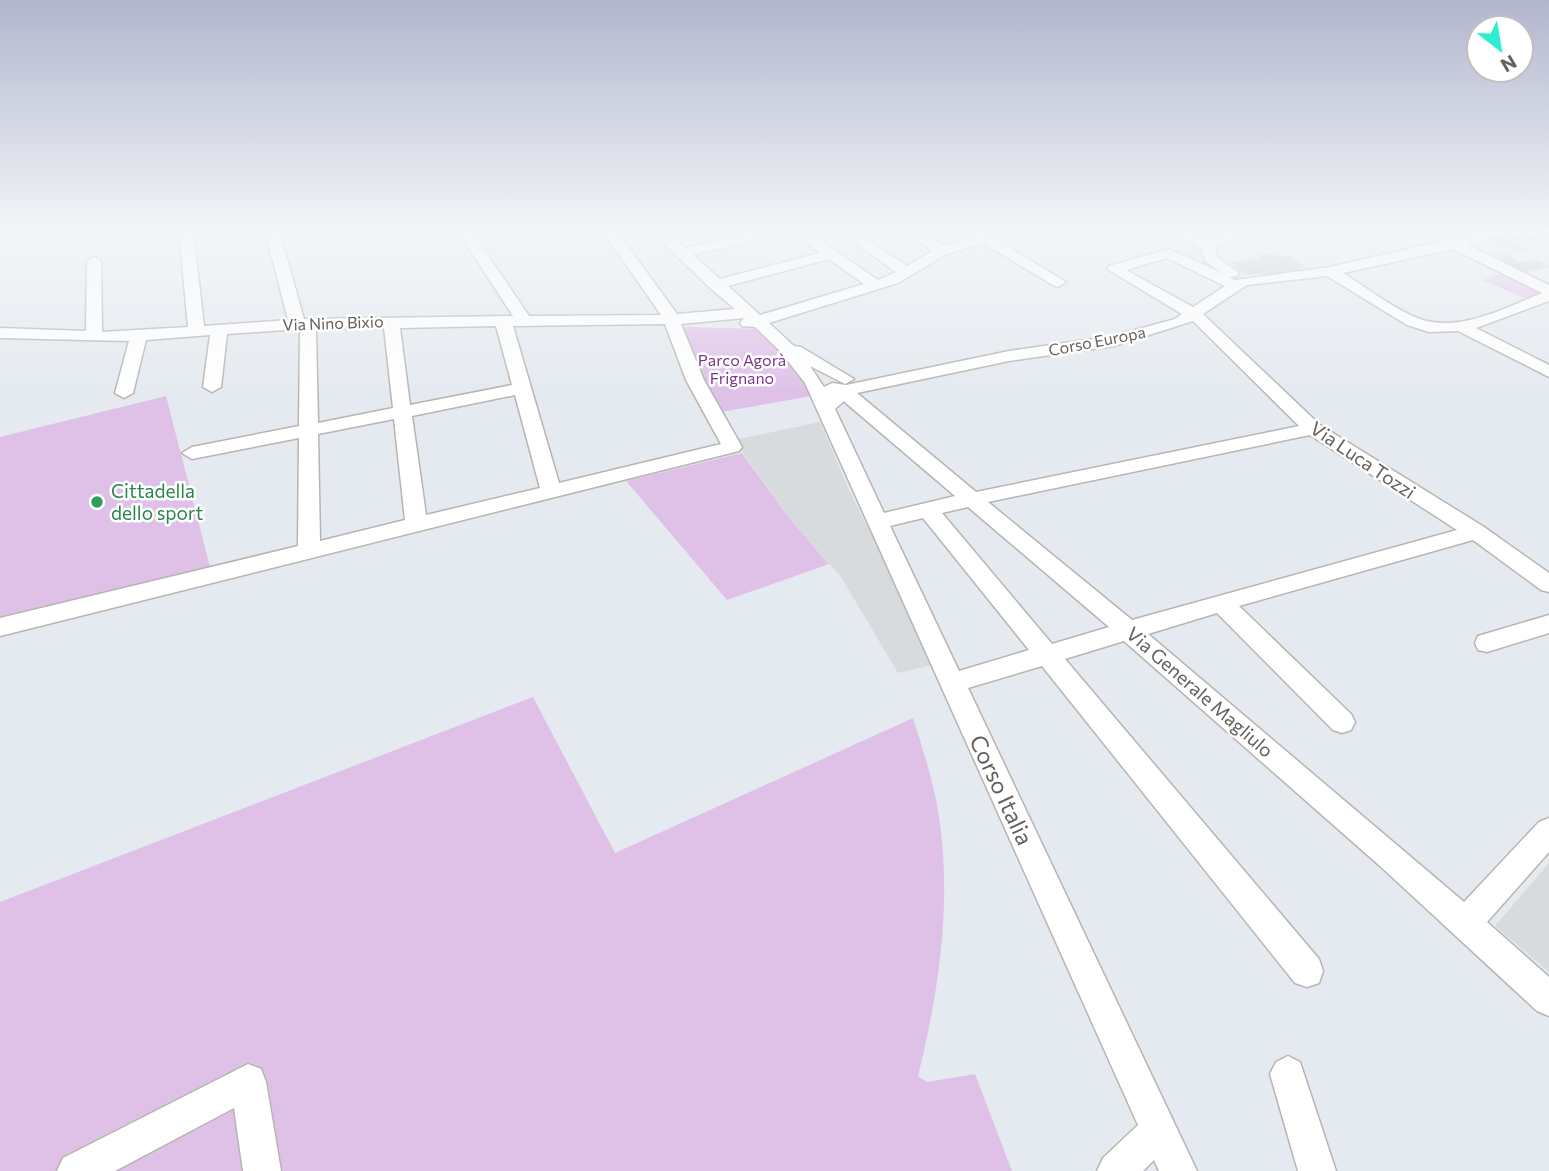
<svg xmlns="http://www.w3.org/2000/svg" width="1549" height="1171" viewBox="0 0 1549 1171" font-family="Commissioner,sans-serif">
	<rect width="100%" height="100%" fill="#e5eaf0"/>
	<!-- industrial -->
	<path fill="#d8dbde" d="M820 422 850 492 937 664 898 673 841 577 789 518 734 440Z
		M1549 863V972L1495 926Z"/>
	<!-- green -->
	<path fill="#dfc1e8" d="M1506 272 1545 293 1529 300 1482 280Z
		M683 327 762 329 800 370 812 396 716 413 684 336Z
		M166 396 210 567 0 619V437Z
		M742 453 789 518 829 564 727 600 626 481Z
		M533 697 615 853 913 718C923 750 934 783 939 816 952 904 939 991 918 1076L927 1082 975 1074 1012 1171H0V902Z"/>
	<!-- building -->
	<path fill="#c1c7cb" stroke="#c3cdd5" stroke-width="2" d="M1525 230 1535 234 1542 233 1549 236V238L1534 242 1509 232Z
		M1510 233 1524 238 1511 243 1497 237Z
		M1497 238 1527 250 1521 251 1491 239Z
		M1276 254 1281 258 1291 257 1303 266 1295 267 1300 271 1246 274 1231 263 1263 259 1259 256Z
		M1505 255 1533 270 1521 272 1498 260 1505 259 1499 256Z
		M1536 261 1548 266 1533 270 1521 263Z"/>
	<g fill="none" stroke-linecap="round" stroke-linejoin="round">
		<!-- minor casing -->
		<g stroke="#b8b4b1" stroke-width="3">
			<path id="minor" d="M179 230H193L204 326 288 320 265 230H279L304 319 513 316 457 230H471L529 316 661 315 602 230H616L677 314 735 309 710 288 650 230H665L685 248 763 230H785L783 233 693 255 720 279 820 253 790 230H805L878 280 896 272 837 230H852L907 266 932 251 903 230H919L944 246 973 237 967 232 969 230H980L1066 282 1058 287 1053 285 983 243 947 254 898 283 769 323 794 346 801 347 854 379 845 384 810 366 824 387 832 383 846 385 1009 351 1113 336 1175 319 1182 314 1107 269 1109 266 1169 249 1224 274 1206 262 1201 249 1166 230H1183L1207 241 1230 231 1283 230 1276 234 1233 239 1215 249 1217 257 1239 273 1237 276 1229 277 1235 280 1330 267 1490 230H1510L1508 233 1468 245 1549 285V301L1476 328 1549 365V377L1458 331 1429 332 1407 325 1327 276 1247 285 1203 314 1320 425 1484 527 1549 573V592L1541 590 1473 540 1239 606 1351 714 1355 722 1351 730 1342 733 1333 730 1217 613 1148 634 1464 902 1539 822 1549 818V852L1487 922 1549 977V1016L1537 1011 1380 866 1124 641 1065 659 1319 959 1323 971 1319 983 1307 987 1295 983 1042 666 968 688 1197 1171H1159L1154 1160 1143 1171H1097L1103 1158 1138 1125 805 383 780 351 755 327 742 326 740 323 744 318 681 324 704 380 742 447 739 451 0 636V618L298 546 299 438 192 459 182 453 192 447 299 426 300 329 227 334 221 387 212 392 203 387 210 335 146 340 133 393 124 398 115 393 129 341 0 338V328L86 331 87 261 94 257 101 261 102 332 188 327ZM1453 249 1542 293C1505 308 1457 334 1417 318 1391 307 1367 288 1343 273ZM1167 258 1225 286 1193 307 1126 270ZM829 259 864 284 760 315 728 286ZM1193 321 1299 426 976 492 857 393 1009 361 1114 346ZM665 324 686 380 721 444 559 483 513 326ZM496 326 512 385 410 405 400 328ZM384 328 393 408 318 423 316 329ZM515 395 540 488 426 515 412 416ZM844 401 847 404 955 496 884 513 835 409ZM394 419 405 520 320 541 318 434ZM1310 435 1457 530 1132 620 988 502ZM968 507 1109 627 1052 644 942 513ZM923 518 1029 650 959 671 890 526Z
				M1549 615V633L1487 652 1478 650 1475 643 1478 636Z
				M1288 1056 1300 1062 1336 1171H1298L1270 1074 1276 1062Z
				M248 1064 261 1069 266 1082 281 1171H243L234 1108 115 1171H57L63 1158Z"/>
		</g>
		<!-- path -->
		<path stroke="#daa4d8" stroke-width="2.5" stroke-dasharray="4.5 2.5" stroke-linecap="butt" d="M0 239 57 230"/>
		<!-- minor -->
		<use href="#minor" fill="#fff" fill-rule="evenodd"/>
	</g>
	<!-- sky -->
	<linearGradient id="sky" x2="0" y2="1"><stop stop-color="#b1b6ce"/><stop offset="0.59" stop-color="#f3f6f8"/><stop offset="1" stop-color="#f3f6f8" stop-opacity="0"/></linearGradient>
	<rect width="1549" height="393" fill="url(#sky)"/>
	<!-- markers -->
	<circle fill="#2e9e5b" stroke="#fff" stroke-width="2.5" cx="97" cy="502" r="7"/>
	<g text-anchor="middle" stroke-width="5" stroke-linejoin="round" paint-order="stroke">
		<!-- far-street labels -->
		<g font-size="16" fill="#66605d" stroke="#fff">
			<text transform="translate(333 323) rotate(-2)" y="6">Via Nino Bixio</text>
			<text transform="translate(1097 341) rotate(-11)" y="6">Corso Europa</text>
		</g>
		<!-- far-park labels -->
		<g font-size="16" fill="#7d358d" stroke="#fff">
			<text x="742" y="366">Parco Agorà<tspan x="742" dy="18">Frignano</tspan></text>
		</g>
		<!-- street labels -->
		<g font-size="19" fill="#66605d" stroke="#fff">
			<text transform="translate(1363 460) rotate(34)" y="7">Via Luca Tozzi</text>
			<text transform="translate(1200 692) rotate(41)" y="7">Via Generale Magliulo</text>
		</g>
		<!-- leisure labels -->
		<g font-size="19" fill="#27864d" stroke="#fff" text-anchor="start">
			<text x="111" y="498">Cittadella<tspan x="111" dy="22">dello sport</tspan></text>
		</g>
		<!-- near-street labels -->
		<g font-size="23" fill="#66605d" stroke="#fff">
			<text transform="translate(1001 790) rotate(65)" y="8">Corso Italia</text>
		</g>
	</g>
	<!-- north arrow -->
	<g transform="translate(1500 49) rotate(149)"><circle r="33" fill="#ffffff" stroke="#c2bfbe" stroke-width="2"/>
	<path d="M0-5L12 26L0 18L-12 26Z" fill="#2eeed0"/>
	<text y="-10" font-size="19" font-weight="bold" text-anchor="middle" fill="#66605d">N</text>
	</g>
</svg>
